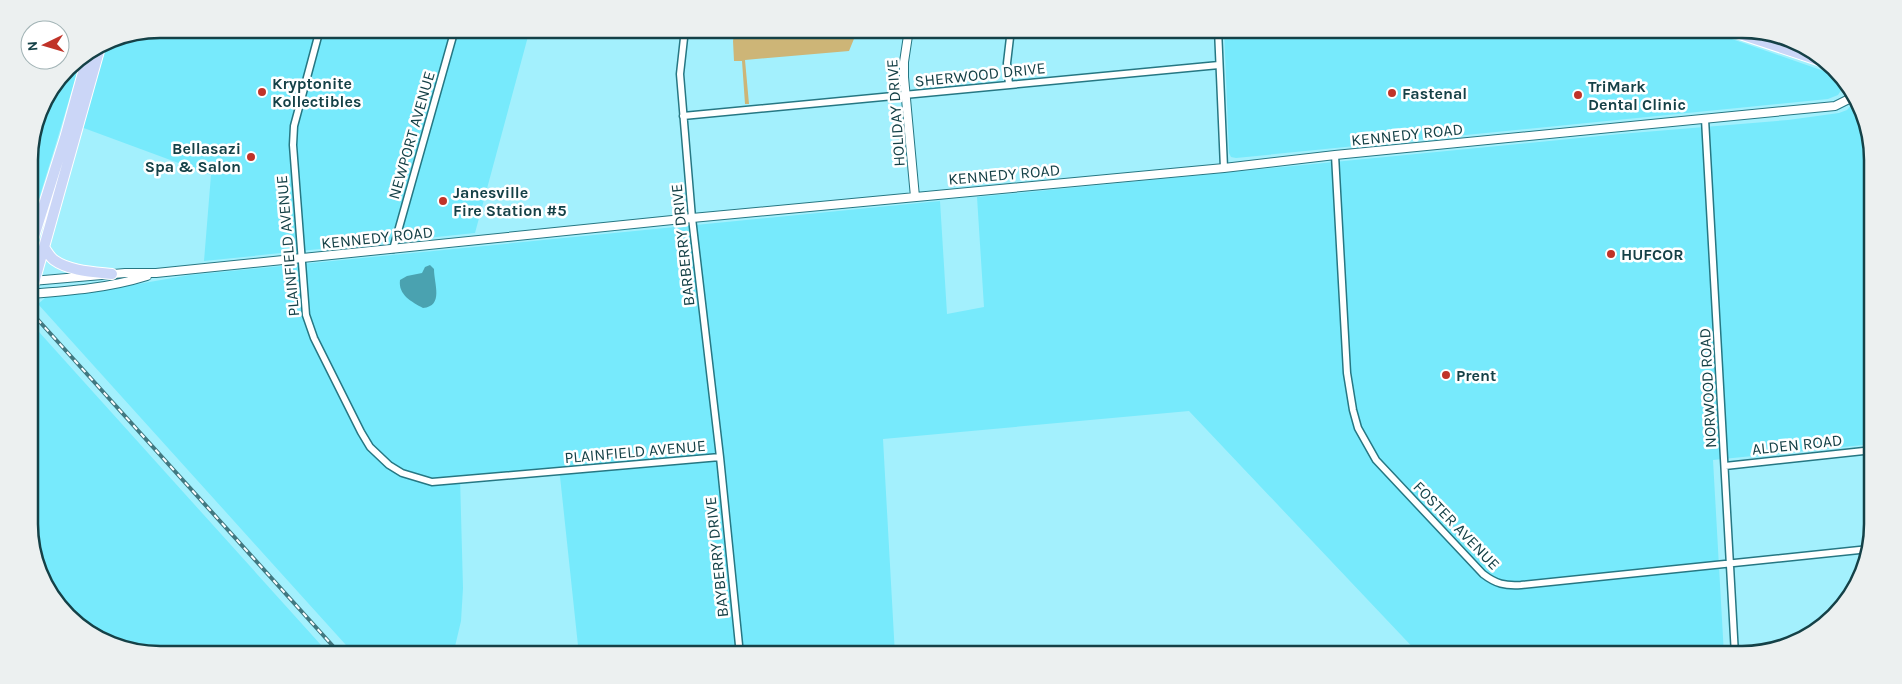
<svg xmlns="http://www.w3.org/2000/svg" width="1902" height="684" viewBox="0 0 1902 684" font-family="Karla,sans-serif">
	<rect width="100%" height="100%" fill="#a3f0fd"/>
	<!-- built -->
	<path fill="#77eafc" d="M159 29H530L475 233 204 261 211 175 81 127 106 46 109 43 121 40 125 36Z
		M1224 29H1703L1841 77 1845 84 1838 95 1828 99 1236 158 1231 157 1229 153Z
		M82 56 57 140 29 231V150L42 102 73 61Z
		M1854 102 1872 142 1873 444 1713 460 1724 655H1420L1189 411 883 439 895 655H579L559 467 460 477 463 588 461 621 453 655H355L38 304 45 298 51 296 103 290 190 275 940 201 947 314 984 307 977 197 1620 134 1788 120 1839 113 1847 110Z
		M30 323V322L330 655H159L118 648 61 611 31 550Z"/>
	<!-- green -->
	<path fill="#cdb577" d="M735 29H858L849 51 745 60 749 104H745L742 61H734L733 41Z"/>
	<!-- water -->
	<path fill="#4aa2b0" d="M430 265 434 269C434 284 444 306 423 308 412 302 398 295 400 280L407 276 422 273 425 267Z"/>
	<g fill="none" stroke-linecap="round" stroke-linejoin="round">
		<!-- minor casing -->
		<g stroke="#267783" stroke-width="9">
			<path id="minor" d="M320 29 294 126 293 145 306 315 314 338 361 432 370 447 389 465 402 473 432 482 720 457
				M685 29 680 74 692 218 720 457 740 655
				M1218 29 1224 168
				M1009 85 1007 63 1011 29
				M683 116 1219 65
				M1705 119 1735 655
				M1335 155 1347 373 1353 410 1358 428 1376 460 1483 574C1496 584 1505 586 1521 585L1869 549
				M393 249 455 29
				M1725 466 1873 450"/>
		</g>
		<!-- tertiary casing -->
		<g stroke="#267783" stroke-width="10">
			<path id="tertiary" d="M909 29 904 62V77L915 197
				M32 281 125 273H156L692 218 1224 168 1335 155 1835 106 1849 99 1851 96
				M30 294C69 291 109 288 147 276"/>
		</g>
		<!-- primary casing -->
		<g stroke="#fff" stroke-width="12">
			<path id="primary" d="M1725 29 1824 62
				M44 247C47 252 50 257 54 260 69 271 94 272 112 274
				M30 249 65 138 89 51
				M30 297 101 44"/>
		</g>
		<!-- minor -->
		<use href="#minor" stroke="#fff" stroke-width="6"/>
		<!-- tertiary -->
		<use href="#tertiary" stroke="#fff" stroke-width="8"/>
		<!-- primary -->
		<use href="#primary" stroke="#cbd6f7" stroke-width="10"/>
		<!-- rail casing -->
		<g stroke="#417880" stroke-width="4">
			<path id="rail" d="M30 311 341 655
				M123 648 127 650"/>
		</g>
		<!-- rail -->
		<use href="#rail" stroke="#fff" stroke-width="2" stroke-dasharray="5.5" stroke-linecap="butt"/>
	</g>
	<!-- markers -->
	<g fill="#c03328" stroke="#fff" stroke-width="2">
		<circle cx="262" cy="92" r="5"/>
		<circle cx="1392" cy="93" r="5"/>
		<circle cx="1578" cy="95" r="5"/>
		<circle cx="251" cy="157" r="5"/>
		<circle cx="443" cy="201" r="5"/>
		<circle cx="1611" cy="254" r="5"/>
		<circle cx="1446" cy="375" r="5"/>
	</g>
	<g text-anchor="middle" stroke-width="5" stroke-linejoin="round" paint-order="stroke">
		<!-- street labels -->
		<g font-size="16" fill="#154147" stroke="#fff">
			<text transform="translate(980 74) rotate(-6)" y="6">SHERWOOD DRIVE</text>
			<text transform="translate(895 113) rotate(-94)" y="6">HOLIDAY DRIVE</text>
			<text transform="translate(1407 134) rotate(-6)" y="6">KENNEDY ROAD</text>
			<text transform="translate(411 135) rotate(-74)" y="6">NEWPORT AVENUE</text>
			<text transform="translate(1004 174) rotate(-5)" y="6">KENNEDY ROAD</text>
			<text transform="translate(377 237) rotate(-6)" y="6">KENNEDY ROAD</text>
			<text transform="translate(682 245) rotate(-96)" y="6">BARBERRY DRIVE</text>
			<text transform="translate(287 246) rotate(-95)" y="6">PLAINFIELD AVENUE</text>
			<text transform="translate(1707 388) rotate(-93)" y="6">NORWOOD ROAD</text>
			<text transform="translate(1797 444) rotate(-6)" y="6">ALDEN ROAD</text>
			<text transform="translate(635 451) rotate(-5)" y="6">PLAINFIELD AVENUE</text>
			<text transform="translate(1457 525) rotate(46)" y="6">FOSTER AVENUE</text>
			<text transform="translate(716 557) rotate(-96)" y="6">BAYBERRY DRIVE</text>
		</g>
		<!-- poi labels -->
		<g font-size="16" font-weight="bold" fill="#154147" stroke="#fff" text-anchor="start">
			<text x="272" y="89">Kryptonite<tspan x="272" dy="18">Kollectibles</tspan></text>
			<text x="1588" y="92">TriMark<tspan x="1588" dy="18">Dental Clinic</tspan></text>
			<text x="1402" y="99">Fastenal</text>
			<text x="241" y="154" text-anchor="end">Bellasazi<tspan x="241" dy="18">Spa &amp; Salon</tspan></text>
			<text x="453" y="198">Janesville<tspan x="453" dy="18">Fire Station #5</tspan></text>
			<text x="1621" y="260">HUFCOR</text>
			<text x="1456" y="381">Prent</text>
		</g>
	</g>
	<!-- crop -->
	<path d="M0 0H1902V684H0ZM160 38H1742A122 122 0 0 1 1864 160V524A122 122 0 0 1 1742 646H160A122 122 0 0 1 38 524V160A122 122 0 0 1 160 38Z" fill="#ecf0f0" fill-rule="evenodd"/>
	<path fill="none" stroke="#154147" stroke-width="2.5" d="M160 38H1742A122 122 0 0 1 1864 160V524A122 122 0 0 1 1742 646H160A122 122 0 0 1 38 524V160A122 122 0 0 1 160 38Z"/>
	<!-- north arrow -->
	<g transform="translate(45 45) rotate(265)"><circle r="24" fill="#ffffff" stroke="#a1b3b5"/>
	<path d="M0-4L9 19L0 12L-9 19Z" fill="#c03328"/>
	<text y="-8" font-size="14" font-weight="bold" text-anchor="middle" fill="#154147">N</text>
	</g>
</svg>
